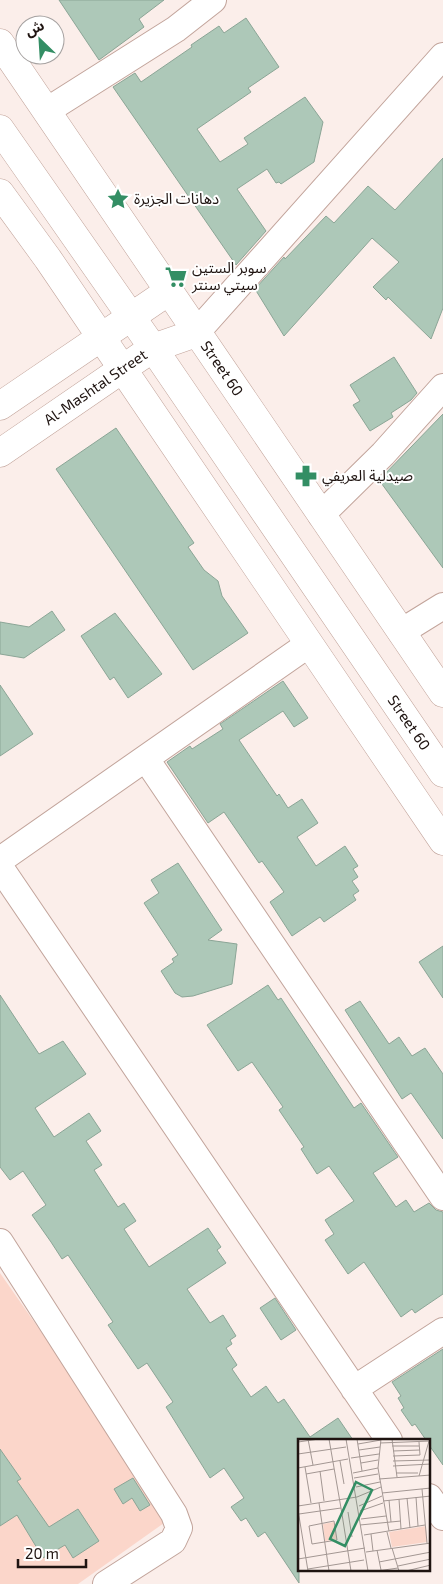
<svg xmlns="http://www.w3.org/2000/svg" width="443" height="1584" viewBox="0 0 443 1584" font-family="'Exo 2','Noto Sans Arabic',sans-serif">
	<rect width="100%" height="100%" fill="#fbeeea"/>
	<!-- green -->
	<path fill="#fbd6ca" d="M0 1273 171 1518 78 1584H0Z"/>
	<!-- building -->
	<path fill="#adc8b8" stroke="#8ba596" d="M59 0H164L139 19 144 27 99 60Z
		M246 18 279 67 248 88 251 92 197 129 220 162 248 144 244 138 305 97 323 122 314 162 281 184 279 182 276 183 267 169 237 189 266 231 236 265 113 87 135 73 141 82 192 47 191 45 219 26 224 33Z
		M443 158V308L431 339 388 297 386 300 373 287 399 262 372 238 284 336 255 289 284 257 285 259 326 216 334 223 368 186 395 210Z
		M394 357 417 393 411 400 391 413 393 417 370 431 353 405 360 401 350 385Z
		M443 414V568L379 480Z
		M116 428 194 543 188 547 204 570 218 581 222 596 248 633 193 670 56 469Z
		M52 611 65 630 24 658 0 654V622L29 627Z
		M115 613 162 674 128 698 114 677 110 680 81 636Z
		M283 681 308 718 294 727 283 711 239 740 277 796 279 794 288 808 302 799 318 823 297 837 316 866 345 846 358 866 353 869 358 877 352 881 359 891 353 895 356 900 324 922 320 917 292 936 270 902 284 892 262 861 259 863 224 812 208 823 167 762 190 746 192 749 223 729 220 724Z
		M0 685 33 734 0 756Z
		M178 863 222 930 208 940 237 944 232 984 193 996 182 997 175 993 161 971 174 962 172 959 178 955 144 903 159 893 151 880Z
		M443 946V998L419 962Z
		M268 985 278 1000 281 998 354 1108 361 1103 398 1157 373 1173 396 1207 406 1200 414 1212 429 1203 436 1210 443 1212V1294L415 1313 412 1309 401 1317 364 1262 348 1274 325 1240 334 1234 325 1220 354 1201 329 1166 317 1174 301 1149 304 1147 279 1110 283 1107 252 1062 238 1071 207 1025Z
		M0 995 39 1054 63 1041 86 1074 35 1108 54 1137 89 1113 101 1131 86 1141 102 1165 94 1170 118 1207 124 1203 136 1221 124 1229 149 1267 208 1228 221 1247 217 1250 226 1263 187 1289 210 1323 223 1315 236 1336 230 1340 232 1344 226 1348 237 1365 232 1369 251 1397 266 1386 278 1403 284 1399 310 1437 338 1418 353 1440H299V1583L265 1532 258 1537 246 1518 241 1521 231 1507 244 1498 224 1468 210 1478 166 1407 173 1402 147 1363 138 1369 108 1325 113 1322 68 1255 62 1259 51 1242 32 1215 46 1205 23 1171 10 1180 0 1167Z
		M360 1001 389 1044 399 1037 412 1056 425 1048 443 1074V1139L411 1093 402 1099 345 1010Z
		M275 1298 296 1330 281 1340 260 1308Z
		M443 1349V1465L429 1445V1440H426L415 1424 412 1426 401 1410 404 1408 398 1398 401 1396 392 1382Z
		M0 1449 21 1479 17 1481 49 1527 78 1509 99 1541 73 1558 65 1545 43 1558 17 1515 0 1526Z
		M133 1478 150 1505 140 1511 132 1498 123 1504 114 1489Z"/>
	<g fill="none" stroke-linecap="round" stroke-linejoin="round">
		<!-- street casing -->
		<g stroke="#c2a49b" stroke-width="28">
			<path id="street" d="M48 110 176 29 213 0
				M196 333 443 56
				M321 515 383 454 443 387
				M401 632 443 606
				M146 759 443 1197
				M0 860 309 644
				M0 867 389 1440
				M0 1242 174 1514 179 1528 173 1541 106 1584
				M354 1389 443 1331
				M429 1497 443 1517"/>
		</g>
		<!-- secondary casing -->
		<g stroke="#c2a49b" stroke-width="29">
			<g id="secondary">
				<path id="s1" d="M0 43 443 693"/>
				<path id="s2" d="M0 129 153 348 443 773"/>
				<path d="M0 193 48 259 443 841"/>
				<path d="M0 406 169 291"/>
				<path id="s3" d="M0 453 153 348 196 333"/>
			</g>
		</g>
		<!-- street -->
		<use href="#street" stroke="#fff" stroke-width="26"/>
		<!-- secondary -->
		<use href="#secondary" stroke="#fff" stroke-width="28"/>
	</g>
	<!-- icons -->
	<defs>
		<g id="sight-bare" transform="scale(1.725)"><path d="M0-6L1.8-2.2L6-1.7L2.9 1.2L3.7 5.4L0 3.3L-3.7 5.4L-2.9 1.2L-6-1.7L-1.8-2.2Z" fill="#338e64" stroke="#fff" stroke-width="2.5" paint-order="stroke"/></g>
		<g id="supermarket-bare" transform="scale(1.725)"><path d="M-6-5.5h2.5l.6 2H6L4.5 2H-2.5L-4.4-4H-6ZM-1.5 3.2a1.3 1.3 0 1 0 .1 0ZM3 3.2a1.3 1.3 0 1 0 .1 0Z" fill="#338e64" stroke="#fff" stroke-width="2.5" paint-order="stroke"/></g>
		<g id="pharmacy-bare" transform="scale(1.725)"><path d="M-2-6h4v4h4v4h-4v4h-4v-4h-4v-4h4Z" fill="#338e64" stroke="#fff" stroke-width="2.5" paint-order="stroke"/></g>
	</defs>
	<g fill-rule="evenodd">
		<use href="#sight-bare" x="118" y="199"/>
		<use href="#supermarket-bare" x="176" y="277"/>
		<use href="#pharmacy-bare" x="306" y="476"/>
	</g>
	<g text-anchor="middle" stroke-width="4" stroke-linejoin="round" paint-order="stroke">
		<!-- poi labels -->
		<g font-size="15" fill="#1f1411" stroke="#fff" text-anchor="start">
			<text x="134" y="204">دهانات الجزيرة</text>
			<text x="192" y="273">سوبر الستين<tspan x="192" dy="17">سيتي سنتر</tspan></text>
			<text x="322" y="481">صيدلية العريفي</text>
		</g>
		<!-- street labels -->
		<g font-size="15" fill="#1f1411" stroke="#fff">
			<text dy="5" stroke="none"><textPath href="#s1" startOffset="394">Street 60</textPath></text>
			<text dy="5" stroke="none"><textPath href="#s3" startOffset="116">Al-Mashtal Street</textPath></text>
			<text dy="5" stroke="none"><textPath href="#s2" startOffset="721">Street 60</textPath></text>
		</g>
	</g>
	<!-- overview -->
	<g transform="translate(298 1439)">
		<rect width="132" height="132" fill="#fbeeea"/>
		<path d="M36 83 39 100 27 102 25 85ZM128 87 129 103 94 108 91 93Z" fill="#fbd6ca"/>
		<path fill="none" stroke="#a39793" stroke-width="1" d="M10 0 15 26M31 0 43 69M48 0 70 132M59 0 64 32M83 0 80 29 91 92M94 0 99 38M132 2V23M0 3 21 0M82 4 133 2M60 5 83 1M94 7H121M61 11 82 8M95 12 122 11M0 15 48 8M95 17 122 16 121 3M53 19 81 15M42 22 46 45M95 22 132 21M63 24 80 21M95 27 133 25M7 28 13 64M0 29 50 20M22 32 26 62M55 34 80 29M98 34H120M8 35 36 30M121 37 131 2M56 39 80 35M81 40 133 36M58 48 82 43M124 50 129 104M84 54 133 49M59 58 83 48M118 58 120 87M109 59 112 89M101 60 103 90M91 61 93 83M85 62 133 57M21 64 31 132M0 67 59 58M61 67 84 57M0 71 10 132M62 72 85 64M50 73 54 98M1 75 43 69 53 132M63 80 88 77M36 82 39 101 14 105 11 87ZM62 86 103 82M89 93 93 109M73 95 75 112M66 96 127 86M94 109 101 132M79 111 83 131M68 113 133 104M0 120 67 109M81 123 133 113M100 127 133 120M10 130 66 121M79 132 100 129M108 132 133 126"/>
		<path fill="#338e64" fill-opacity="0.15" stroke="#338e64" stroke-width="2.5" d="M58 43 74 51 47 107 32 100Z"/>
		<rect width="132" height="132" fill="none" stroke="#1f1411" stroke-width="2.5"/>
	</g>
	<!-- north arrow -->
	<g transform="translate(40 40) rotate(335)"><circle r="24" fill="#ffffff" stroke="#a5a1a0"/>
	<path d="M0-4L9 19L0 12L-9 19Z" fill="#338e64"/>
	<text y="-8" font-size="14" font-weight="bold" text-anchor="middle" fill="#1f1411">ش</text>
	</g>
	<!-- scale -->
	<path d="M18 1559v8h68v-8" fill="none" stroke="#1f1411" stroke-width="2.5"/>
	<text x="25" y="1559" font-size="15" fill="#1f1411" stroke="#ffffff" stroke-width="4" paint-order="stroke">20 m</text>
</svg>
